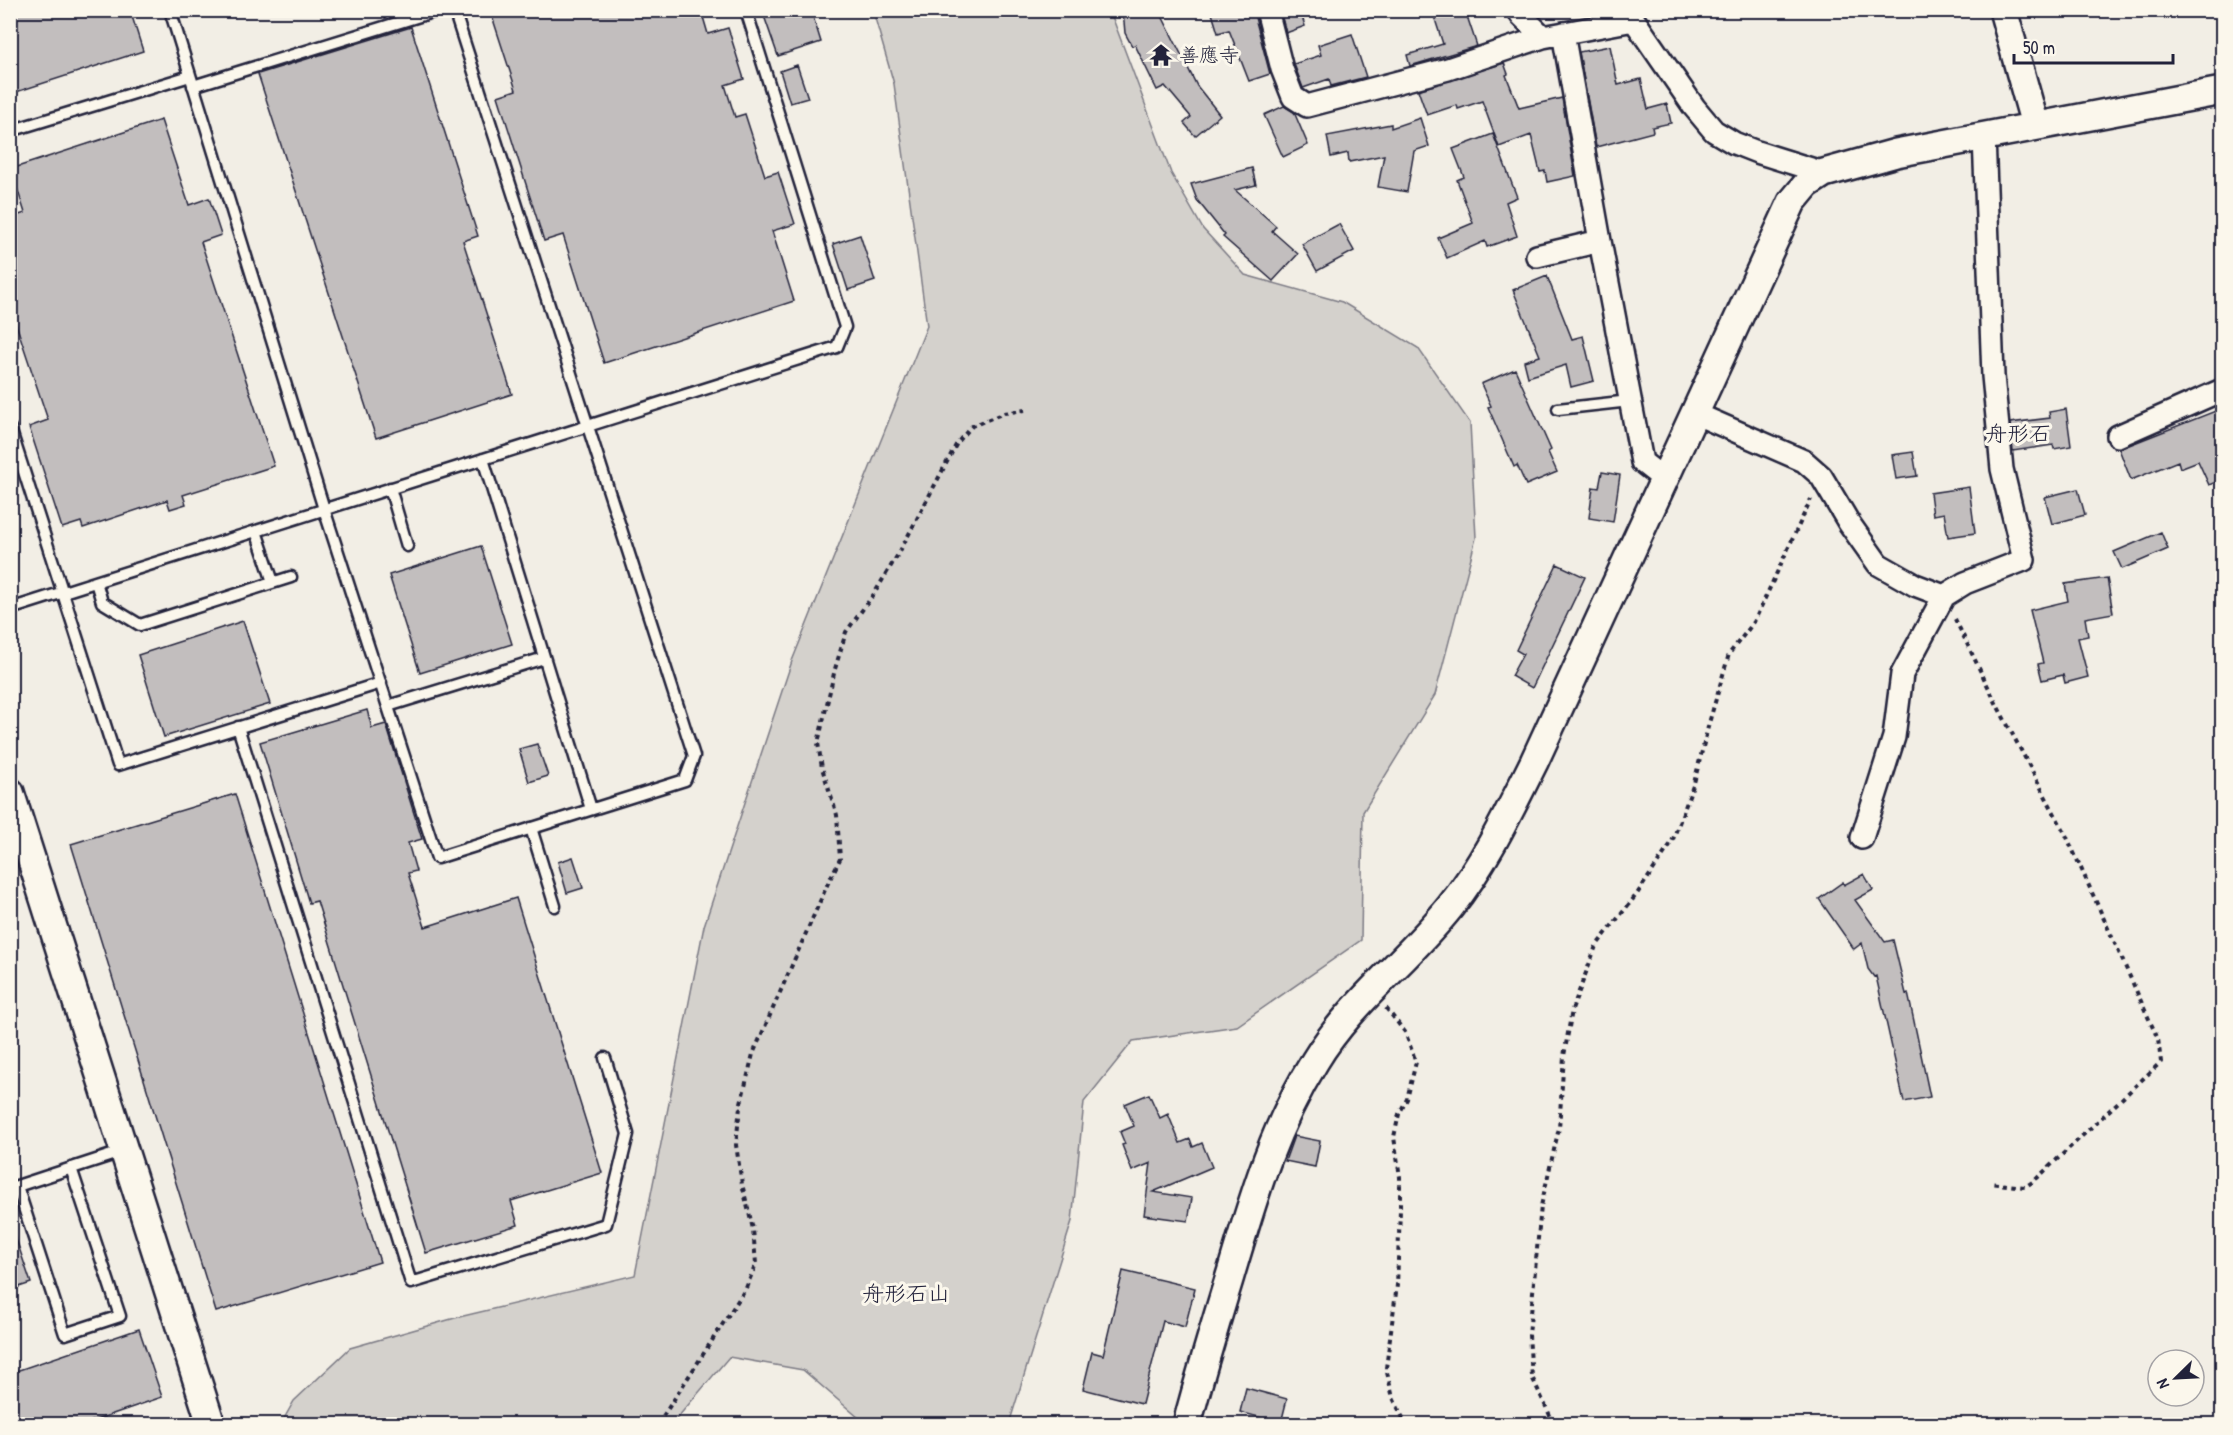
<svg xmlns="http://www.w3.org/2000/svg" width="2233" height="1435" viewBox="0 0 2233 1435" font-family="'Patrick Hand','Klee One',sans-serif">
	<rect width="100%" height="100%" fill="#f2eee5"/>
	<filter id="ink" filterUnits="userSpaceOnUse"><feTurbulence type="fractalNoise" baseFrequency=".0167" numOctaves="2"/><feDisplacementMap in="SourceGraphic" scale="12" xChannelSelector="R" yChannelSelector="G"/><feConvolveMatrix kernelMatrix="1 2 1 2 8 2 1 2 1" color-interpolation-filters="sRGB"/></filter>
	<g filter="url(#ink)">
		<!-- green -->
		<path fill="#d4d1cc" stroke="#7b7a84" stroke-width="1.5" d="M873 11H1110L1171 173 1203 229 1245 275 1342 302 1418 348 1470 423 1476 538 1435 695 1363 812 1361 940 1237 1026 1133 1041 1084 1102 1072 1221 1009 1424H866L803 1370 729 1357 672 1424H281L294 1401 350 1348 455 1318 635 1275 704 926 792 661 927 326 894 84Z"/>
		<!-- building -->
		<path fill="#c2bebe" stroke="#22223b" stroke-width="1.5" d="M10 10H130L143 51 10 94Z
			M501 10H701L708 34 728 28 744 79 725 85 735 117 745 114 765 176 778 172 795 224 772 231 794 301 604 363 563 235 544 241 498 96 516 90 491 13Z
			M762 10H811L821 42 778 56Z
			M1123 10H1159L1197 86 1220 115 1195 136 1184 123 1191 117 1165 86 1157 90 1135 45 1132 46 1125 33Z
			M1211 10H1253L1270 74 1249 81 1229 30 1218 33Z
			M1280 10H1300L1305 26 1286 33Z
			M1432 10H1465L1477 46 1410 66 1407 55 1443 44Z
			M411 27 478 236 463 241 512 394 376 438 258 74Z
			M1352 34 1366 77 1331 86 1329 79 1303 88 1294 64 1321 55 1318 45Z
			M1610 46 1618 85 1641 79 1648 109 1667 104 1671 123 1652 127 1653 132 1596 147 1579 52Z
			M1504 63 1508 74 1506 75 1519 108 1562 98 1575 176 1547 182 1545 171 1540 172 1531 135 1499 147 1482 101 1458 109 1457 105 1427 115 1418 90Z
			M797 65 808 98 790 103 780 71Z
			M1284 106 1294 112 1308 145 1283 157 1264 115Z
			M1420 118 1429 146 1414 151 1407 192 1378 187 1384 155 1349 162 1348 153 1331 157 1327 136 1391 124V128Z
			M161 120 189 205 209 198 221 235 201 242 274 466 183 495 186 504 170 509 167 500 83 528 81 522 62 528 29 427 48 420 10 306V218L25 213 11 169Z
			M1493 134 1517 197 1506 202 1517 236 1487 247 1485 241 1447 258 1438 238 1473 223 1457 180 1464 177 1453 149Z
			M1252 168 1256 185 1235 190 1276 226 1272 231 1298 254 1273 281 1223 237 1225 235 1197 200 1191 184Z
			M1339 224 1354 251 1317 271 1302 244Z
			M860 235 875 281 848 290 833 244Z
			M1547 276 1572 339 1583 336 1594 381 1571 387 1566 365 1528 377 1524 361 1540 356 1513 290Z
			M1515 369 1551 450 1548 452 1557 472 1526 485 1517 465 1514 467 1488 407 1491 406 1481 384Z
			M2223 408V479L2209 485 2198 461 2180 468 2178 461 2131 480 2119 449Z
			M2066 409 2071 446 2054 449 2053 445 2013 451 2010 423 2050 418 2049 412Z
			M1913 452 1917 476 1896 479 1892 455Z
			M1602 472 1620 475 1613 522 1589 518 1593 487 1599 488Z
			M1969 487 1975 533 1948 537 1944 513 1933 515 1930 493Z
			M2078 489 2085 515 2052 524 2045 497Z
			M2161 532 2168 549 2122 569 2114 552Z
			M481 546 512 644 420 673 389 575Z
			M1557 564 1585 577 1532 688 1511 676 1523 654 1516 650Z
			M2107 578 2113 613 2085 618 2088 636 2078 638 2088 677 2065 683 2063 675 2042 680 2038 664 2043 663 2030 610 2068 601 2065 584Z
			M243 621 270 704 164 737 138 655Z
			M367 710 372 728 386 724 422 839 408 843 416 871 408 873 425 927 516 898 602 1173 511 1201 518 1225 426 1253 317 901 309 903 260 742Z
			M537 744 548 776 529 782 519 749Z
			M235 794 380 1262 216 1312 71 844Z
			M573 857 583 888 567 893 558 862Z
			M1864 874 1873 890 1855 900 1885 942 1893 940 1906 994 1908 993 1930 1097 1904 1102 1876 976 1874 977 1868 969 1862 943 1854 949 1819 899 1843 882 1844 885Z
			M1149 1094 1160 1118 1168 1114 1180 1143 1190 1139 1193 1147 1202 1143 1212 1167 1153 1192 1192 1198 1188 1221 1144 1215 1151 1163 1132 1171 1122 1145 1125 1144 1120 1132 1134 1126 1125 1104Z
			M1294 1136 1320 1141 1315 1167 1285 1161Z
			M10 1230H13L31 1283 10 1290Z
			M1123 1271 1195 1288 1185 1327 1163 1321 1142 1404 1083 1389 1092 1352 1103 1355Z
			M139 1329 162 1397 81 1425H10V1373Z
			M1246 1388 1287 1399 1281 1423 1240 1412Z"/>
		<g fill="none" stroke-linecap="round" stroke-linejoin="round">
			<!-- service casing -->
			<g stroke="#22223b" stroke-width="15">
				<path id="service" d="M170 10 324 509 437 858 685 780 694 756 454 10
					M193 86 439 10
					M10 131 190 76
					M1558 409 1630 401
					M10 428 118 765 381 683
					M483 459 591 809
					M390 488 407 546
					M256 531 273 582
					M96 582 102 602 140 625 291 577
					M10 609 837 347 845 327 746 10
					M388 706 544 658
					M238 727 411 1283 606 1224 628 1134 605 1058
					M531 828 555 906
					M17 1186 65 1334 120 1316 71 1168
					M11 1188 124 1151"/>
			</g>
			<!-- minor casing -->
			<g stroke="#22223b" stroke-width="26">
				<path id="minor" d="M1267 10 1282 69 1293 97 1307 106 1448 69 1543 37 1634 20
					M1631 10 1634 20 1694 107 1714 131 1734 143 1757 152 1824 173
					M1521 15 1543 37
					M1563 33 1600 241 1642 462 1665 480
					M1537 256 1600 241
					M1694 413 1804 461 1821 476 1849 523 1878 564 1915 585 1944 596
					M2118 436 2222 390
					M1862 838 1894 737 1902 674 1944 596 1965 583 2024 560 2002 469 1993 376 1984 136"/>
			</g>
			<!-- tertiary casing -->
			<g stroke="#22223b" stroke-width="32">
				<path id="tertiary" d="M2003 10 2035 125
					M10 792 211 1424
					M1187 1424C1200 1375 1215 1325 1230 1276 1253 1199 1272 1130 1315 1061 1350 1003 1408 960 1450 907 1485 863 1509 812 1534 762L1792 202 1807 184 1824 173 1896 153 2222 91"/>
			</g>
			<!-- path -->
			<path stroke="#22223b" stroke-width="4" stroke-dasharray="4.5 4.5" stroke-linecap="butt" d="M1955 619 1998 707 2066 835 2158 1039 2161 1062 2034 1181 2025 1187 1990 1183
				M1386 1008 1405 1032 1416 1062 1407 1099 1399 1114 1394 1137 1400 1177V1210L1397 1285 1386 1368 1393 1398 1406 1424
				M658 1424 746 1288 756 1264 753 1229 742 1184 736 1145 740 1107 753 1054 828 883 840 859 837 815 822 768 818 743 835 669 846 632 874 594 900 551 957 443 972 426 1004 413 1025 410
				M1554 1424 1532 1377 1529 1335 1541 1206 1559 1128 1564 1056 1572 1010 1596 946 1637 894 1672 842 1694 783 1709 723 1729 654 1754 622 1811 499"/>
			<!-- service -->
			<use href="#service" stroke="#fbf7ec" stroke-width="10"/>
			<!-- minor -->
			<use href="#minor" stroke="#fbf7ec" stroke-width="21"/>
			<!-- tertiary -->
			<use href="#tertiary" stroke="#fbf7ec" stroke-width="27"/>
		</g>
	</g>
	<!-- icons -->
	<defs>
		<g id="temple-bare" transform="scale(1.8)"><path d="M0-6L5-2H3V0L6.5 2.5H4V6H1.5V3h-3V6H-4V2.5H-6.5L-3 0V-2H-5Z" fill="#22223b" stroke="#fbf7ec" stroke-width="2.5" paint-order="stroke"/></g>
	</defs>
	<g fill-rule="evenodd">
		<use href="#temple-bare" x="1161" y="55"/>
	</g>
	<g text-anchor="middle" stroke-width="6" stroke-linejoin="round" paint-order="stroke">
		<!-- poi labels -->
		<g font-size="20" fill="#22223b" stroke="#fbf7ec" text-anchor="start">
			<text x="1179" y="62">善應寺</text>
		</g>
		<!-- quarter labels -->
		<g font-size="22" fill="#22223b" stroke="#fbf7ec">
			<text x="2018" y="441">舟形石</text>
			<text x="906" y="1301">舟形石山</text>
		</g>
	</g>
	<!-- margin -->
	<rect width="2233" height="1435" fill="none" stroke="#fbf7ec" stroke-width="36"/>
	<rect x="18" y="18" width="2197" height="1399" fill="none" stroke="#22223b" stroke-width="2" filter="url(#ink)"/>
	<!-- north arrow -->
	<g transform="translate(2176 1378) rotate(246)"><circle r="28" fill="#fbf7ec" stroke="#a4a2a5" stroke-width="1.5"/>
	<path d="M0-4.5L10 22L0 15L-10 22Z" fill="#22223b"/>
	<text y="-9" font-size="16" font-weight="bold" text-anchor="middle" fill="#22223b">N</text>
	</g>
	<!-- scale -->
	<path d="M2014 54v9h159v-9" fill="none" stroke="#22223b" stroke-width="3"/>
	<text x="2023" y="54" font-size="18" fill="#22223b" stroke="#fbf7ec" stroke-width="4.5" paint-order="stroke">50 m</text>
</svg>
